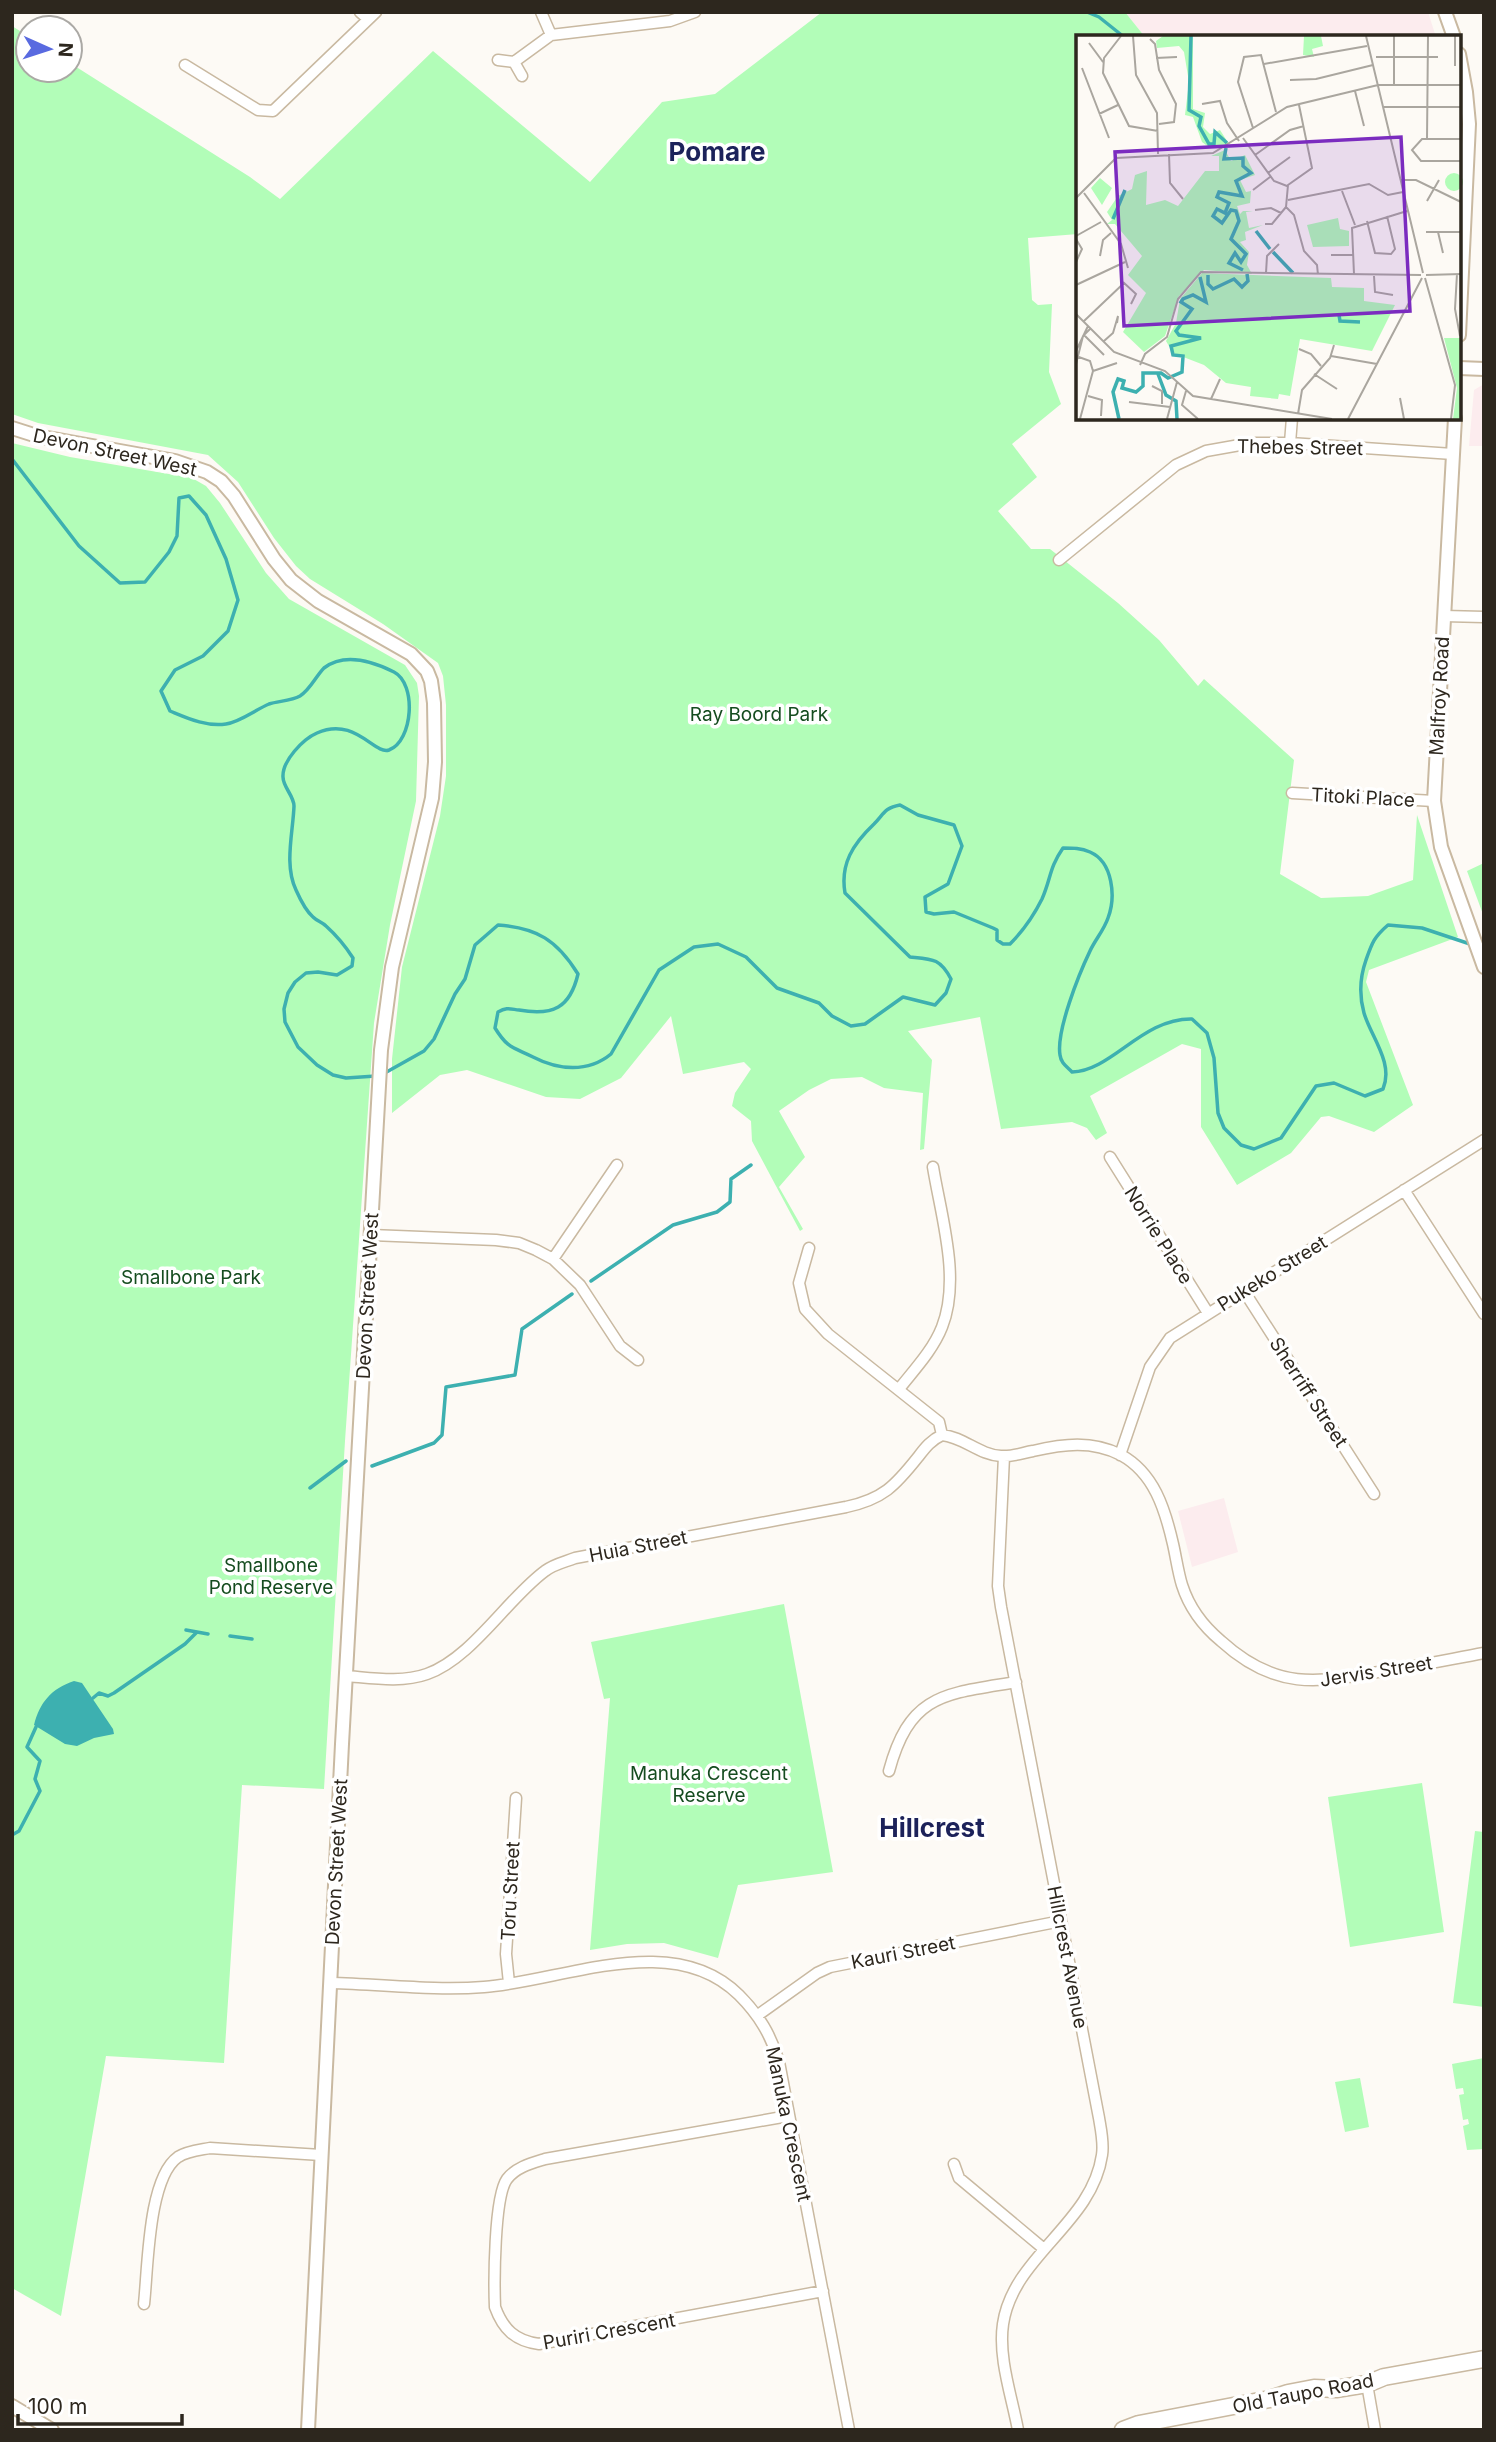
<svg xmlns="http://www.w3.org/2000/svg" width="1496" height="2442" viewBox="0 0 1496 2442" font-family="Inter,sans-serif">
	<rect width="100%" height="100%" fill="#fdfaf5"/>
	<!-- commercial -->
	<path fill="#fcecee" d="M1125 12H1428L1436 37H1145Z
		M1484 384V446H1469L1474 390Z
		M1224 1498 1238 1552 1192 1567 1178 1511Z"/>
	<!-- green -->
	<path fill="#b2fdb8" d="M822 12H1125L1145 37H1078V234L1028 238 1032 300 1038 305 1052 304 1049 372 1061 404 1012 444 1037 477 998 511 1031 549H1050L1118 603 1159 640 1198 686 1204 679 1294 760 1280 874 1321 898 1368 896 1413 880 1417 815 1458 937 1369 970 1366 982 1413 1105 1374 1132 1329 1116 1321 1117 1291 1153 1237 1185 1201 1127V1049L1182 1044 1090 1096 1107 1133 1096 1140 1087 1128 1072 1122 1001 1129 980 1017 908 1031 932 1060 924 1149 920 1150 923 1093 884 1088 862 1077 831 1079 809 1090 779 1111 805 1157 779 1187 803 1229 800 1231 752 1141 751 1121 732 1106 735 1093 751 1069 744 1062 683 1074 671 1016 621 1078 580 1099 546 1097 467 1070 440 1075 392 1113V1059L402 967 440 816 446 776V705L443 676 438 663 383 624 310 579 296 566 274 538 238 482 208 455 38 423 12 414V26L28 36V70H70V63L250 177 280 199 433 51 590 182 662 102 715 94Z
		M12 443 70 457 192 478 206 486 220 503 266 573 289 599 405 665 417 683 419 696 416 801 390 925 374 1023 345 1441 324 1789 242 1785 224 2063 106 2056 61 2316 12 2288Z
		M1484 863V917L1467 871Z
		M784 1604 833 1872 738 1885 718 1958 664 1943 627 1944 590 1950 610 1698 604 1699 591 1642Z
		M1422 1783 1444 1932 1350 1947 1328 1797Z
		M1475 1831 1484 1832V2007L1453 2003Z
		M1484 2058V2149L1467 2150 1463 2126 1469 2124 1468 2119 1463 2120 1459 2095 1464 2094 1463 2088 1456 2089 1452 2064Z
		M1360 2078 1369 2127 1345 2132 1335 2082Z"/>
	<!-- water -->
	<path fill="#3db0b0" d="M74 1681 82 1683 113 1729 114 1734 94 1738 77 1746 65 1744 34 1725C40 1702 51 1689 74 1681Z"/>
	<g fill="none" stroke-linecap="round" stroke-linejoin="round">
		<!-- stream -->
		<path stroke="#3db0b0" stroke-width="3.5" d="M1087 12 1099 17 1124 37
			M12 459 79 546 120 583 145 582 169 552 177 536 179 498 189 496 206 515 226 559 238 600 228 631 203 656 175 670 161 691 170 711C187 718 206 727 226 724 240 722 255 710 269 704 278 701 291 701 300 696 310 690 316 676 324 668 345 652 374 662 394 672 417 684 413 741 389 750 374 755 355 716 317 733 303 739 282 761 283 777 283 787 294 796 294 806 293 833 284 865 296 890 300 899 306 911 313 917 317 921 322 922 326 926 336 935 346 947 353 958L352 966 337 975 318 972 306 973 295 982 288 993 284 1009 285 1022 298 1047 317 1065 333 1075 346 1078 376 1076
			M383 1074 424 1051 434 1039 455 994 465 979 475 945 498 925C537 928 557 940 578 974 570 1008 553 1016 519 1010 510 1009 507 1007 498 1012L495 1028C508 1049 513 1047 533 1057 558 1070 588 1073 611 1054L659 970 694 947 718 944 746 957 777 988 819 1003 832 1016 851 1026 865 1024 903 997 935 1005 946 993 951 979C940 958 932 959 910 957L845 893C840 864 853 844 874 824 884 814 884 808 900 805L918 815 954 825 962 846 948 884 925 897 926 912 934 914 954 912 993 928 997 930V940L1003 944H1010C1022 932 1034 915 1042 899 1051 879 1049 868 1063 848 1073 848 1081 848 1090 852 1113 862 1116 897 1108 918 1104 930 1095 940 1090 951 1079 974 1056 1031 1060 1055 1061 1063 1066 1066 1072 1072 1112 1071 1142 1018 1192 1019L1207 1033 1214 1058 1218 1113 1224 1128 1241 1145 1254 1149 1281 1138 1316 1086 1334 1083 1365 1096 1383 1089C1394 1063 1371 1037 1364 1013 1359 995 1360 977 1366 960 1372 943 1374 937 1388 925L1422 928 1473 945
			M591 1281 673 1225 717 1212 730 1202 731 1179 751 1165
			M372 1466 434 1443 442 1435 446 1387 515 1375 522 1329 572 1294
			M310 1488 346 1461
			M186 1630 208 1634
			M230 1636 252 1639
			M93 1698 99 1693 108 1696 114 1693 185 1644 197 1632
			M12 1835 19 1831 40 1791 35 1779 40 1761 27 1747 36 1727"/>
		<!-- minor casing -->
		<g stroke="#c9b9a1" stroke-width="13">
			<path id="minor" d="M360 12 368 19
				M541 12 551 35
				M498 60 514 62 551 35 670 21 695 12
				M514 62 522 76
				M185 65 258 110 273 111 376 12
				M1290 443 1292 418
				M1059 560 1176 465 1206 451 1251 443H1290L1453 454
				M1444 616 1484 617
				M1292 793 1434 801
				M1110 1157 1208 1313
				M1404 1190 1484 1314
				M371 1235 496 1240 519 1243 536 1250 553 1259 580 1285 620 1346 638 1360
				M809 1248 799 1283 805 1309 828 1334 939 1422 942 1435
				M553 1259 617 1165
				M1244 1291 1374 1494
				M899 1389C914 1370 933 1350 942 1327 961 1279 941 1216 933 1167
				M942 1435C964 1437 979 1455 1001 1456 1012 1457 1022 1453 1033 1451 1063 1444 1092 1440 1121 1455 1154 1473 1165 1509 1173 1544 1176 1557 1178 1572 1182 1585 1189 1607 1203 1626 1221 1641 1276 1691 1317 1683 1384 1671 1418 1666 1451 1659 1484 1653
				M1120 1455 1150 1367 1170 1338 1484 1140
				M1004 1456 998 1586 1001 1607 1099 2118C1101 2130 1104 2143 1102 2155 1092 2224 1013 2256 1003 2324 998 2358 1012 2397 1018 2430
				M346 1676C372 1678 402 1683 427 1674 472 1658 507 1599 545 1571 554 1564 565 1562 575 1558L846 1507C883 1499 895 1486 918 1457 925 1448 931 1440 942 1435
				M889 1771C910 1693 945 1694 1016 1682
				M330 1983C381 1984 433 1991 484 1987 564 1981 673 1929 739 1995 759 2015 771 2035 779 2062L849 2430
				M509 1983 506 1954 516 1798
				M758 2015 817 1973 830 1967 1061 1921
				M788 2116 545 2159C532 2163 516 2167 507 2179 494 2197 494 2283 495 2307 503 2329 515 2341 539 2344L823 2291
				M954 2164 959 2178 1044 2249
				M144 2304C148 2268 148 2178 178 2157 187 2151 200 2150 210 2148L321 2155
				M1367 2384 1375 2430"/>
		</g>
		<!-- tertiary casing -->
		<g stroke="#c9b9a1" stroke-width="16">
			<path id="tertiary" d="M1459 368 1484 369
				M12 2406 52 2430"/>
		</g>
		<!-- secondary casing -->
		<g stroke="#c9b9a1" stroke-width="16">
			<path id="secondary" d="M1445 12 1454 37
				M1459 54 1466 92 1469 124 1459 335
				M1455 418 1434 801 1441 847 1484 967
				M12 428 37 436 175 461 207 472 221 481 234 496 274 559 291 580 318 601 411 654 427 671 431 681 434 703 435 762 432 798 392 967 381 1050 342 1744 308 2430"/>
		</g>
		<!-- trunk casing -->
		<g stroke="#c9b9a1" stroke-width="19">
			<path id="trunk" d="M1123 2430 1139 2424 1270 2399 1288 2393 1314 2388 1336 2389 1367 2384 1384 2377 1484 2359"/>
		</g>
		<!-- minor -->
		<use href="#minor" stroke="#fff" stroke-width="10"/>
		<!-- tertiary -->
		<use href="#tertiary" stroke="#fff" stroke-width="12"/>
		<!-- secondary -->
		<use href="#secondary" stroke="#fff" stroke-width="12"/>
		<!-- trunk -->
		<use href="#trunk" stroke="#fff" stroke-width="16"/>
	</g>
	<g text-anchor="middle" stroke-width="7" stroke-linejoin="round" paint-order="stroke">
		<!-- street labels -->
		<g font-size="19" fill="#2d271e" stroke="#fff">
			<text transform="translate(1300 447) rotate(1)" y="7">Thebes Street</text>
			<text transform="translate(115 452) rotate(12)" y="7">Devon Street West</text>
			<text transform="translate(1439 696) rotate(-87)" y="7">Malfroy Road</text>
			<text transform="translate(1363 797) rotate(3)" y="7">Titoki Place</text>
			<text transform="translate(1159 1235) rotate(58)" y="7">Norrie Place</text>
			<text transform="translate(1272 1273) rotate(-32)" y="7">Pukeko Street</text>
			<text transform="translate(367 1296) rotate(-87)" y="7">Devon Street West</text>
			<text transform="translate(1309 1392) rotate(57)" y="7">Sherriff Street</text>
			<text transform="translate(638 1546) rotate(-11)" y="7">Huia Street</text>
			<text transform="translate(1376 1671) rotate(-9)" y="7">Jervis Street</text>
			<text transform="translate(336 1862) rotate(-87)" y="7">Devon Street West</text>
			<text transform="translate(510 1891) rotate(-87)" y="7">Toru Street</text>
			<text transform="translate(903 1952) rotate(-11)" y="7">Kauri Street</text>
			<text transform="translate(1068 1957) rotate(79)" y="7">Hillcrest Avenue</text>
			<text transform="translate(789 2124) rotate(78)" y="7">Manuka Crescent</text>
			<text transform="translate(609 2331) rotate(-10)" y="7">Puriri Crescent</text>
			<text transform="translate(1303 2393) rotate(-11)" y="7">Old Taupo Road</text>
		</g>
		<!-- park labels -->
		<g font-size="19" fill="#154c1f" stroke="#fff">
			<text x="759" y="721">Ray Boord Park</text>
			<text x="191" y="1284">Smallbone Park</text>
			<text x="271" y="1572">Smallbone<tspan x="271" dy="22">Pond Reserve</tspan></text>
			<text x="709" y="1780">Manuka Crescent<tspan x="709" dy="22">Reserve</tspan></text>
		</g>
		<!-- district labels -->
		<g font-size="26" font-weight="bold" fill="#1c225a" stroke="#fff">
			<text x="717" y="161">Pomare</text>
			<text x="932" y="1837">Hillcrest</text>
		</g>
	</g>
	<!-- overview -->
	<g transform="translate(1076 35)">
		<rect width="385" height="385" fill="#fdfaf5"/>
		<path d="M87 1H117V74L129 78 127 92 134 99 144 95 153 109 134 113 126 107 117 82 109 80 113 47 108 17 103 11 81 13 80 6ZM228 1H245L247 11 236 14 238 22 227 20ZM149 115 155 126 169 120 179 140 164 145 170 157 175 156 174 168 161 171 164 179 167 176H177L170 177 173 193 187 190 169 197 170 205 164 207 173 217 171 230 176 239 128 235 103 261 89 301 68 317 47 297 70 258 52 240 66 221 39 189H31L36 185 31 177 42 161 56 154 59 140 71 136 70 170 89 165 102 171 129 136H143V121H135ZM369 147a9 9 0 1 1 18 0a9 9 0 1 1-18 0ZM24 143 36 153 26 170 15 153ZM262 183 264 194 273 196V211L237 212 231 190ZM126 238 255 243 256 252 288 253V266L319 270 296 316 224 304 214 361 203 359 202 364 174 361 175 352 150 348 128 330 97 318 90 306 100 288 104 264ZM368 303H385V384H377L381 353Z" fill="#b2fdb8"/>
		<path fill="none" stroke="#3db0b0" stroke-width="3.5" d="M115 1 113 75 125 82 123 91 133 109H138L139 97 151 108M150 113 148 124 167 123V131L175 138 160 146 166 161 143 157 141 162 153 168 149 178 141 174 137 181 146 188 155 175 160 176 163 186 155 204 170 219 165 227 159 218 153 228 167 235M37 184 49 155M180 196 194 214M197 217 217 238M132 240V249L137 254 158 244 166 252 172 246 171 239M263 280 264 286 284 287M82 339 90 360 100 366 101 384M43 384 37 357 42 344 48 346 46 353 60 357 67 351V338H85L92 343 106 337 107 321 97 320 95 311 125 303 103 300 100 296 116 274 105 267 107 264 117 260 130 267 124 242"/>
		<path fill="none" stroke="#aaa69f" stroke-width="2" d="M45 1 28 23 27 38 53 91 82 96M57 1 60 40 81 78 82 119M290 1 347 238M74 4 79 9 83 35 100 69 98 87 83 89M13 8 27 27M300 22H362M80 23 101 22M188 29 291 11M379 31V1M6 33 33 103M214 45 240 44 297 30M318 50V1M279 56 288 91M126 69 144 66 151 88 163 106M308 72H385M23 79 42 70M177 93 162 47 168 22 185 20 200 77M167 103 198 146 211 151M351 104 352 1M385 104H346L336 115 345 126H385M93 119 94 148 107 164M179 120 214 95 228 91M192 138 214 122M325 145H340L385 167M177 155 194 142M266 156 279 190M8 158 45 209 52 233M0 163 40 123 137 118 211 72 302 50H385M212 165 293 149 312 160 327 157M351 166 363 145M210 172 218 180 228 216 241 230 242 240M179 175 195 173 205 178M291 186 299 218 315 219 319 214 311 181M189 189H196L210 172 212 150 236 133 223 70M350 197H385M362 197 367 218M0 201 25 187M0 204 6 214 0 227M255 220H277M24 221 27 205 35 198M190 238 191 221 203 209M278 239 276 193 331 176M381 239 379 274 384 301M350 240 385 239M298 241 299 257 317 260M349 243 379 350 375 384M47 247 60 259 55 269M0 250 49 227M0 279 38 317 89 336 117 361 256 384M8 286 48 248M8 300 28 320M28 306 37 298 42 281 41 288M223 314 235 319 245 331M0 316 12 291M0 321 14 326 17 336 4 384M255 321 301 329M0 329 7 301 15 293M64 330 69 319 91 302 102 264 125 237 345 240M17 336 41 328M238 339 261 354M76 351 86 356V369M110 356 106 370 122 384M12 361 26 365 25 381M324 363 328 384M135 364 144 344M53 367 94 372M222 379 226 355 254 323 258 310M91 384 101 347M272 384 346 243"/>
		<path fill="#7b2cbf" fill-opacity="0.15" stroke="#7b2cbf" stroke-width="3.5" d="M325 102 334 276 48 291 39 117Z"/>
		<rect width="385" height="385" fill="none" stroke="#2d271e" stroke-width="3.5"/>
	</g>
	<!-- border -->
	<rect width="1496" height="2442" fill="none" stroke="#2d271e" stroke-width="28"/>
	<!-- north arrow -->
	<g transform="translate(49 49) rotate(93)"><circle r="33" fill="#ffffff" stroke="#aba9a5" stroke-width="2"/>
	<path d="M0-5L12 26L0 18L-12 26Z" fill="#596ae0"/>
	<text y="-10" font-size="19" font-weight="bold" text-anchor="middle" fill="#2d271e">N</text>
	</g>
	<!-- scale -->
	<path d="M18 2414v10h164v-10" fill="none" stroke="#2d271e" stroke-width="3.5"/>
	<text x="28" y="2414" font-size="21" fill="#2d271e" stroke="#ffffff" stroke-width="5" paint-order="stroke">100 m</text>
</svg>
